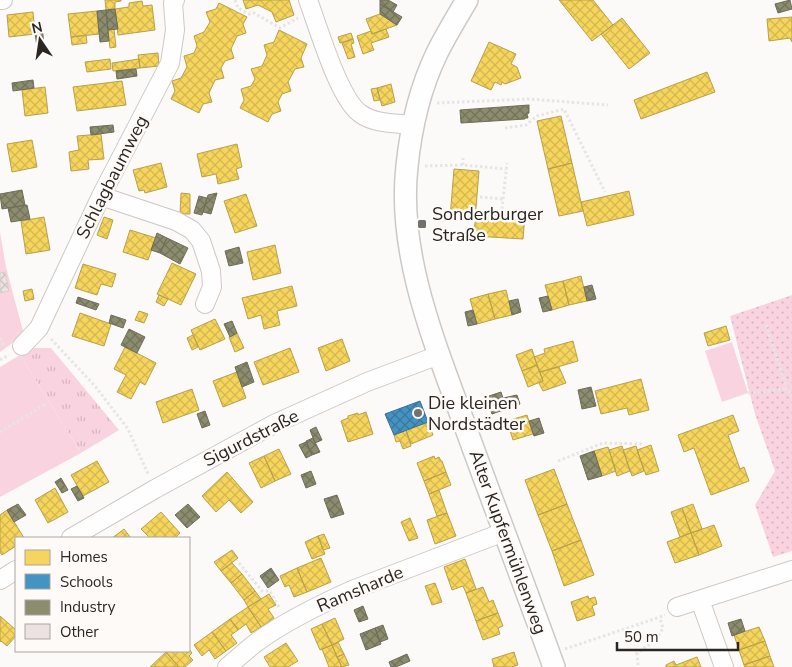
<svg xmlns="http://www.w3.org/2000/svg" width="792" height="667" viewBox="0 0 792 667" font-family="'Nunito Sans',sans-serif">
	<defs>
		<pattern id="grass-dots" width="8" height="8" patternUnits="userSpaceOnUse" patternTransform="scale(1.25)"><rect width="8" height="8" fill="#fad3e1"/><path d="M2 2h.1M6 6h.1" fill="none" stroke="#d6b5c1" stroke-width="1.8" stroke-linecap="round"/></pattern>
		<pattern id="park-tufts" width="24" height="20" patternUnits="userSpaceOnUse" patternTransform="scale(1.25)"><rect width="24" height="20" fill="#fad3e1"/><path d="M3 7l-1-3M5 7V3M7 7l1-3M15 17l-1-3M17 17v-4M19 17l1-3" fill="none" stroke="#d6b5c1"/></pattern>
		<pattern id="homes-cross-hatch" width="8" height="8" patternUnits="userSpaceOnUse" patternTransform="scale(1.25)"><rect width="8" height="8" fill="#f6d55c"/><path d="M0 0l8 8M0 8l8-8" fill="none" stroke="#d3b750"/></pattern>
		<pattern id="schools-cross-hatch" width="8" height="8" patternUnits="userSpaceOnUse" patternTransform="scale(1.25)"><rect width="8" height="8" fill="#4393c3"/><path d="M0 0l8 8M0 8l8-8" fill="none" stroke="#38789e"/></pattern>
		<pattern id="industry-cross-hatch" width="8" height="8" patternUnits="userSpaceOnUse" patternTransform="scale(1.25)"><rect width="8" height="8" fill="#8c8c6e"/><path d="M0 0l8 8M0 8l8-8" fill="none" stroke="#73725a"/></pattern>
		<pattern id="building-cross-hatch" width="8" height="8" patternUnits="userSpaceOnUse" patternTransform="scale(1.25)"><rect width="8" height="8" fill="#ece2e1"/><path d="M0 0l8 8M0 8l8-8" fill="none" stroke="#cbc2c1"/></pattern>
	</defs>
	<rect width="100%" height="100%" fill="#fcfaf9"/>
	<!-- grass -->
	<path fill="url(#grass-dots)" d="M792 295V551L773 557 755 505 775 471 755 414 730 316Z"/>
	<!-- park -->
	<path fill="url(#park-tufts)" d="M34 348H51L119 430 81 453 20 355Z"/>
	<!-- garden -->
	<path fill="#fad3e1" d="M0 232 6 267 24 335 0 352Z
		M732 342 748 393 722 402 705 351Z
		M20 355 81 453 0 497V367Z"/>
	<!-- homes -->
	<path fill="url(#homes-cross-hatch)" stroke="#b9a04b" d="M105 0H121V1L115 2V9L106 10Z
		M243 0H289L294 15 276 22 272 12 258 5 246 9Z
		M559 0H593L613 25 592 41Z
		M142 1 143 6 152 5 155 30 118 35 115 9 129 7V3Z
		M219 3 247 17 243 24 246 33 237 36 231 49 234 58 225 61 221 68 224 78 215 80 209 93 212 102 203 104 199 113 171 99 175 91 172 81 181 78 187 67 184 56 194 53 197 46 194 36 204 32 210 22 206 12 216 9Z
		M97 11 99 34 71 37 68 14Z
		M33 12 35 34 9 37 7 15Z
		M380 14 397 25 372 34 366 19Z
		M792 17V42L790 38 769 41 767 19Z
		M622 18 650 53 629 69 601 34Z
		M114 29 116 47 110 48 108 30Z
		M386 29 389 37 371 43 374 50 363 54 357 36 371 31 372 34Z
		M279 30 307 44 301 58 304 67 295 69 288 82 291 91 282 94 278 102 281 111 272 114 268 122 240 108 244 100 241 89 251 86 255 79 251 69 262 66 267 55 264 45 274 42Z
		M351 33 353 39 340 43 338 37Z
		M86 35 87 43 72 45 71 37Z
		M353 39 354 43 351 44 355 57 348 59 342 43Z
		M489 42 516 54 511 64 517 67 521 78 505 84 502 82 501 85 495 82 491 90 471 81Z
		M158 53 159 66 140 68 138 55Z
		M110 59 111 69 87 72 85 62Z
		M139 59 140 68 113 71 112 63Z
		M707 72 715 92 641 119 634 100Z
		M122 81 126 105 77 111 73 87Z
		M391 84 395 102 382 106 377 88Z
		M45 87 48 113 25 116 22 90Z
		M377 88 380 100 374 101 371 89Z
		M561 116 572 163 548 169 537 121Z
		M101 134 104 159 88 160 89 169 71 171 69 152 79 150 77 136Z
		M32 140 37 167 12 172 7 144Z
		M237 144 242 167 236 169 239 179 218 184 216 174 202 177 197 154Z
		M161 163 167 187 145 193 144 190 139 191 133 170Z
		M572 163 583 211 559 216 548 169Z
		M454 169 479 171 475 220 450 218Z
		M629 191 634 215 587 226 581 202Z
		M181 193 190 194V214H180Z
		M246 194 257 226 235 233 224 201Z
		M476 211 525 215 523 239 474 236Z
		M44 217 50 250 26 254 21 221Z
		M104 217 113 220 107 239 97 235Z
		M130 230 156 238 148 260 123 252Z
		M275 245 281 273 253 280 247 252Z
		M172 263 196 274 181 305 157 294Z
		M83 264 116 274 112 287 101 284 97 295 75 288Z
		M581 276 587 301 569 305 563 281Z
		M563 281 569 305 552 310 545 285Z
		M292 286 297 306 277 311 280 325 264 329 261 315 248 319 242 298Z
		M32 289 34 299 25 301 23 291Z
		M506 290 512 315 495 319 488 294Z
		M488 294 495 319 477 324 470 299Z
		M159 295 168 299 164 306 156 302Z
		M139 311 148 314 144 323 135 320Z
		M80 313 111 324 104 346 72 336Z
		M215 319 225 339 200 350 191 330Z
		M726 326 730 340 708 346 704 333Z
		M237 333 244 348 235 352 229 337Z
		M193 335 198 347 192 350 187 338Z
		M342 339 350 361 326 371 318 348Z
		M573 341 578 361 540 372 534 357 545 353 544 349Z
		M125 347 156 363 145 385 140 382 131 399 117 392 126 375 114 369Z
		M290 348 299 372 263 385 254 362Z
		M532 349 537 365 522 371 516 355Z
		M537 365 543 381 528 387 522 371Z
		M559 367 566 383 543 391 539 383 543 381 540 372Z
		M237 372 246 398 223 407 213 381Z
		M641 379 649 410 629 415 627 408 601 414 595 391Z
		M192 389 199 410 163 423 156 402Z
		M366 412 373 434 348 442 341 421 348 418V416L358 413V415Z
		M527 415 533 434 513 440 507 421Z
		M733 415 739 431 728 435 740 469 744 467 749 481 711 495 694 448 684 452 678 435Z
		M428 422 433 435 411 444 406 430Z
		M406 430 411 446 403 449 400 441 396 442 394 435Z
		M651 445 659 471 646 475 637 450Z
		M622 446 630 471 617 476 609 450Z
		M636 446 644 471 632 476 623 450Z
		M608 447 616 471 602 476 594 451Z
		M279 449 291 474 275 481 264 456Z
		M264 456 275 481 261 488 249 463Z
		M434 456 435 459 439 457 441 461H442L446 472 424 481 417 463Z
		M97 461 109 482 83 496 71 475Z
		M554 469 567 504 538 515 525 480Z
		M227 472 253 502 241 513 229 500 216 512 202 496Z
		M446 472 451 485 429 494 424 481Z
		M55 488 68 512 48 523 35 500Z
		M439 490 447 513 437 516 429 494Z
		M567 504 581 540 552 551 538 515Z
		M693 504 702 529 691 533 682 508Z
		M682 508 691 533 680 537 671 512Z
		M7 510 24 538H16V546L2 555 0 552V515Z
		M161 512 180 533 175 538H150L141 529Z
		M447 513 456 536 435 544 427 520Z
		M410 518 418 538 409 541 401 522Z
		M714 525 722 546 699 555 691 533Z
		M124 529 131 538H112L119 533Z
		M691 533 699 555 675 563 667 542Z
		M324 534 330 548 323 550 318 536Z
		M318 536 325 554 312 559 305 542Z
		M581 540 594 575 564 586 552 551Z
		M232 550 238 558 221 571 214 562Z
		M321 558 331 582 307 592 297 568Z
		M465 559 476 589 466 593 463 586 452 590 444 567Z
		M232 563 242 574 231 583 221 571Z
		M297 568 307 592 294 597 289 585 285 587 280 576Z
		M242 574 255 591 244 600 231 583Z
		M435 583 442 602 432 605 425 586Z
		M483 587 489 602 493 600 498 613 476 621 466 593Z
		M255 591 261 599 248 607 244 600Z
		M269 594 276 605 268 609 274 618 261 627 248 607Z
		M588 596 589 599 595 597 597 604 592 606 595 615 577 621 571 602Z
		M248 607 261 627 251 633 246 624 238 630 230 619Z
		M498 613 503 626 498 628 500 634 483 640 476 621Z
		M0 616 16 630V636L7 646 1 641 0 642Z
		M335 618 344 639 332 645 322 624Z
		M230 619 238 630 231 635 237 643 226 651 212 632Z
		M322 624 332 645 320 650 311 629Z
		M759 627 765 641 739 650 734 635Z
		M212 632 226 651 215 659 209 650 202 656 194 645Z
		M765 641 770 656 744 665 739 650Z
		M338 642 344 654 337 657 332 645Z
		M286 643 298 661 288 667H270L264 657Z
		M332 645 337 657 342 667H329L322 649Z
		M189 649 192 653 189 656 193 660 185 667H179L166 652 167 651H189Z
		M166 652 179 667H150Z
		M514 652 518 665 512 667H493H494L492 659Z
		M344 654 349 665 342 667 337 657Z
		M770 656 774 667H745L744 665Z
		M697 657 701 667H666V665L674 661 676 665Z"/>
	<!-- schools -->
	<path fill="url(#schools-cross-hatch)" stroke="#3c7293" d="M420 401 428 422 394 435 385 414Z"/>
	<!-- industry -->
	<path fill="url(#industry-cross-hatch)" stroke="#6f6d57" d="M380 0H388L397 5 393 12 380 4Z
		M790 0 792 9 778 13 775 4Z
		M380 4 402 17 397 25 380 14Z
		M115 9 118 29 108 30 106 10Z
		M106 10 109 41 100 42 97 11Z
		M42 25 44 46 37 47 34 26Z
		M136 69 137 76 117 79 116 71Z
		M33 80 34 88 13 91 12 83Z
		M529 105V113L527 114 528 118H525V119L461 123 460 110Z
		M113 125 114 132 91 135 90 127Z
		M22 190 25 205 2 209 0 194Z
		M217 193 211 214 203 212 208 195Z
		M199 196 207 198 202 215 194 213Z
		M27 205 30 219 11 222 8 208Z
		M157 233 167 238 160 253 151 250Z
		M167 238 188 248 180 264 160 253Z
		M239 247 243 263 229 266 225 251Z
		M592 285 596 299 587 301 584 287Z
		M548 296 552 310 543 312 539 298Z
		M78 297 99 304 96 310 76 303Z
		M518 299 521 312 512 315 509 301Z
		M473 310 477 324 468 326 465 312Z
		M111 315 126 320 123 328 109 323Z
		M232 321 237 333 230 337 224 324Z
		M129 329 145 337 137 353 121 345Z
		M247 362 254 382 242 387 235 367Z
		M591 387 596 406 582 409 578 390Z
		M501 392 503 398 517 395 520 404 492 414 486 397Z
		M205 411 210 425 202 428 197 414Z
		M539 418 544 433 534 436 529 421Z
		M316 427 322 440 315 443 310 430Z
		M313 438 320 452 312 455 306 441Z
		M306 442 312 455 306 458 299 445Z
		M594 451 602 476 588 480 580 456Z
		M311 471 316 484 306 488 301 475Z
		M61 478 68 490 62 493 55 482Z
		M77 486 84 498 78 501 71 489Z
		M337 495 344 514 331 518 324 499Z
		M18 504 26 515 14 522 7 510Z
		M188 504 200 517 187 528 175 515Z
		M271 568 279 580 268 588 260 576Z
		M363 606 368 619 359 622 354 610Z
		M741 619 745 631 732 636 728 623Z
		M383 625 388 639 380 642 375 628Z
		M375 628 381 644 366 650 360 634Z
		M407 654 410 661 396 667H391L389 662Z"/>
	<!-- building -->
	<path fill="url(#building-cross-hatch)" stroke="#d5d0cf" d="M5 272 9 291 0 293V273Z"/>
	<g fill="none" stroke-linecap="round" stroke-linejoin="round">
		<!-- minor casing -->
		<g stroke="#ccc8c6" stroke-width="20">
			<path id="minor" d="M0 0H3
				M308 0C318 26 339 100 361 114 375 124 396 123 413 125
				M101 196 176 221 192 230 201 241 211 271 212 287 205 304
				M22 346 39 328 101 196 170 63 175 30 173 3 175 0
				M71 538 155 489 274 424 367 382 439 355
				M0 580 16 570
				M700 600 724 667
				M677 607 792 570
				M227 667C237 659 246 650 257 642 284 622 321 604 352 590L504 532"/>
		</g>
		<!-- tertiary casing -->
		<g stroke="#ccc8c6" stroke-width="24">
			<path id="tertiary" d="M467 0C457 17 446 35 437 53 420 88 411 127 407 166 397 254 435 344 465 426 494 506 525 586 554 667"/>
		</g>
		<!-- path -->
		<path stroke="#e6e5e5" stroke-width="3" stroke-dasharray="2.5 2.5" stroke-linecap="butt" d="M235 0 238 8 249 14 254 13 280 28 298 18
			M437 103 529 99 608 105
			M505 128 526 125 537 116 564 109 605 192
			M463 165V158
			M425 166 463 165 506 169
			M480 197 503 199
			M502 209 507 163
			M766 325 787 389 792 396
			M0 338 5 347
			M51 339 95 386 128 429 148 474
			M0 360 9 355
			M748 393 787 389
			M0 432 46 404
			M558 461 603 443 642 444
			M239 563 262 591H270L280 609
			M565 649 660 617 665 615
			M638 665 637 653 656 640 663 628 660 618"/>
		<!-- minor -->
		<use href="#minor" stroke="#fffefe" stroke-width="18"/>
		<!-- tertiary -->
		<use href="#tertiary" stroke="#fffefe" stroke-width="21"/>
	</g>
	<!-- markers -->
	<g fill="#74706d" stroke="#fdfaf8" stroke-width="2">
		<rect x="417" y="219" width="10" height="10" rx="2.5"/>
		<circle cx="418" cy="413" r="5"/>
	</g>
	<g text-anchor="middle" stroke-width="5" stroke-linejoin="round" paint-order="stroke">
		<!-- street labels -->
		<g font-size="18" fill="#2b2622" stroke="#fdfaf8">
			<text transform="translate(112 177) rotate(-63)" y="6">Schlagbaumweg</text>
			<text transform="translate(251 438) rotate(-27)" y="6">Sigurdstraße</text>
			<text transform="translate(508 542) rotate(70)" y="6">Alter Kupfermühlenweg</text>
			<text transform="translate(360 589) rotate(-23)" y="6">Ramsharde</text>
		</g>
		<!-- poi labels -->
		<g font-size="18" fill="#2b2622" stroke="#fdfaf8" text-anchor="start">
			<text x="432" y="220">Sonderburger<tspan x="432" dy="21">Straße</tspan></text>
			<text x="428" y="409">Die kleinen<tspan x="428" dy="21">Nordstädter</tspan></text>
		</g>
	</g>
	<!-- legend -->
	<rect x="15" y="537" width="175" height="115" fill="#fdfaf8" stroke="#a9a5a2"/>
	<rect x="25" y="550" width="25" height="15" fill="#f6d55c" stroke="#a9a5a2"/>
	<text x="60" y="562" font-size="15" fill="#2b2622">Homes</text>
	<rect x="25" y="574" width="25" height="15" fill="#4393c3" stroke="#a9a5a2"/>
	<text x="60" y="587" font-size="15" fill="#2b2622">Schools</text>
	<rect x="25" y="600" width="25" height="15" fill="#8c8c6e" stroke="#a9a5a2"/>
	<text x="60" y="612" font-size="15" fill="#2b2622">Industry</text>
	<rect x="25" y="624" width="25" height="15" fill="#ece2e1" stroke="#a9a5a2"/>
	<text x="60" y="637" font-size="15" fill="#2b2622">Other</text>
	<!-- north arrow -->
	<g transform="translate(40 40) rotate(347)" stroke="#fdfaf8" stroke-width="4" paint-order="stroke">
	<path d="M0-4L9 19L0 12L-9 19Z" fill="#2b2622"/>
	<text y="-8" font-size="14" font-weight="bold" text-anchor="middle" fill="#2b2622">N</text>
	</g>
	<!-- scale -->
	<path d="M617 642v8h121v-8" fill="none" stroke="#2b2622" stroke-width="2.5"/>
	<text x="624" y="642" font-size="15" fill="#2b2622" stroke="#fdfaf8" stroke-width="4" paint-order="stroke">50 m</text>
</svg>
